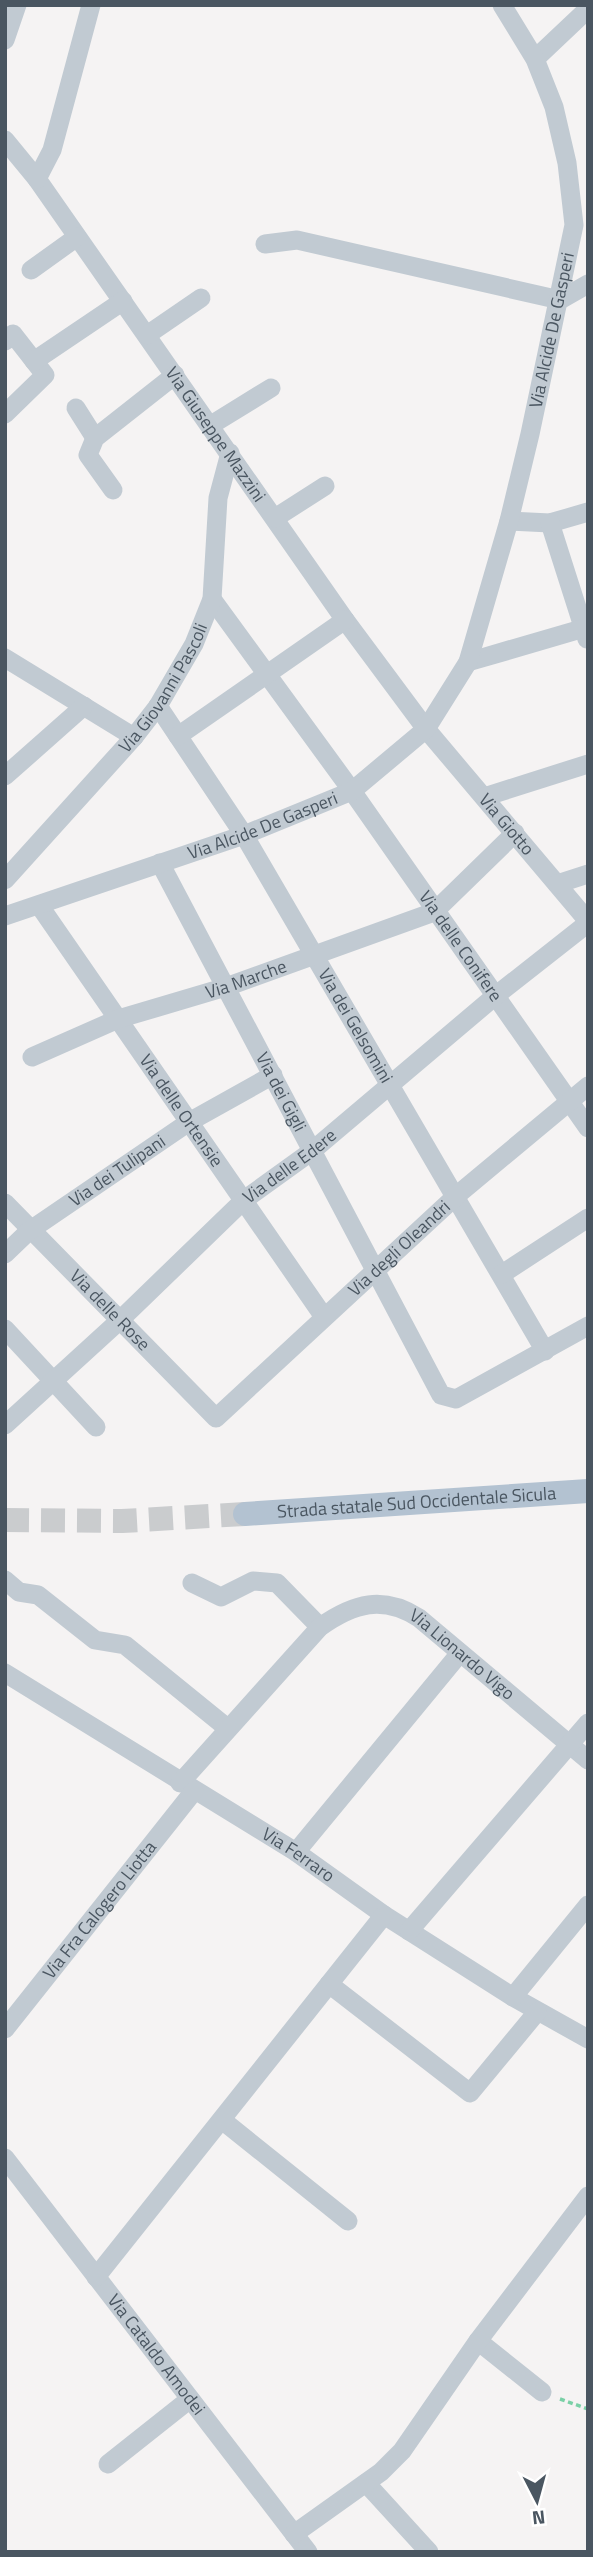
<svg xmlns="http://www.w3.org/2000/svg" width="593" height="2557" viewBox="0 0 593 2557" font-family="'Titillium Web',sans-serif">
	<rect width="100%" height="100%" fill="#f5f3f3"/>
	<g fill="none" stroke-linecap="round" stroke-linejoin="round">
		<!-- major-tunnel -->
		<path stroke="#caccce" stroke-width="24" stroke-dasharray="24 12" stroke-linecap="butt" d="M5 1520 122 1521 245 1514"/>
		<!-- path -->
		<path stroke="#7ad0a6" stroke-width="3.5" stroke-dasharray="5 3.5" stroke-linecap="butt" d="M560 2399 588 2409"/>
		<!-- minor -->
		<g stroke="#c1cad2" stroke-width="19">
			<path d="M5 40 17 5"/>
			<path d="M535 59 588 9"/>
			<path id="s1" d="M5 140 37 179 345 620 426 729 588 921"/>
			<path d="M37 179 52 150 91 5"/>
			<path d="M265 244 297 240 560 300"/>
			<path d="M31 270 77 237"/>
			<path d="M560 300 588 284"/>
			<path d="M147 335 201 298"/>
			<path d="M5 341 13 334 45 375 5 414"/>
			<path d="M34 361 123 301"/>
			<path d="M76 408 95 438"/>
			<path d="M211 425 271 388"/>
			<path d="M113 490 88 455 95 438 175 375"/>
			<path d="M275 518 325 486"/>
			<path d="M509 521 550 523 588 512"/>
			<path d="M550 523 587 639"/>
			<path id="s2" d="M212 599 352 791 588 1128"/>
			<path d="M5 658 134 737"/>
			<path d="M468 662 588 627"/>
			<path id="s3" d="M158 706 244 835 545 1351"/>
			<path d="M178 736 345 620"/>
			<path d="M5 776 84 706"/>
			<path d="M484 797 588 764"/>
			<path id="s4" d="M160 863 441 1395 456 1399 588 1326"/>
			<path id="s5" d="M5 880 134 737 158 706 194 644 212 599 218 498 230 453"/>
			<path d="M557 884 588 874"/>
			<path id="s6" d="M39 905 324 1317"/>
			<path id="s7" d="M5 916 244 835 352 791 426 729 468 662 509 521 530 434 574 225 567 163 554 107 535 59 502 5"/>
			<path id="s8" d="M32 1057 118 1019 226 987 434 912 515 833"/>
			<path id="s9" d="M5 1203 216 1418 456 1196 588 1086"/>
			<path id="s10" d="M5 1254 29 1231 189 1122 273 1075"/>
			<path d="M502 1274 588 1218"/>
			<path d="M5 1329 96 1427"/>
			<path id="s11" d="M5 1425 119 1321 244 1200 312 1151 494 997 588 923"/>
			<path d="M5 1580 19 1592 38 1595 95 1640 125 1645 226 1727"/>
			<path d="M192 1583 221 1597 253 1581 277 1583 320 1627"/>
			<path id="s12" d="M5 1673 296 1852 384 1915 513 1997 588 2039"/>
			<path id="s13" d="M180 1783 320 1627C354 1603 383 1595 419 1618L588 1760"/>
			<path d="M296 1852 460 1653"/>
			<path d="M409 1931 588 1723"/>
			<path d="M329 1984 470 2093 537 2012"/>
			<path d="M513 1997 588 1905"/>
			<path id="s14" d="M5 2029 194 1791"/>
			<path d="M222 2120 348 2221"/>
			<path id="s15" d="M5 2158 308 2552"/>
			<path d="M96 2277 384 1915"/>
			<path d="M478 2341 542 2392"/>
			<path d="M108 2464 190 2399"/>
			<path d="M366 2483 429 2552"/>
			<path d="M294 2534 381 2472 402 2451 478 2341 588 2196"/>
		</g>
		<!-- major -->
		<path stroke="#b3c2d1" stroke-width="24" id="s16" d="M245 1514 588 1491"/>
	</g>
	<g text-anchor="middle" stroke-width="5" stroke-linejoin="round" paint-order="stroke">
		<!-- street labels -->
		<g font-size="18" fill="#4a5661" stroke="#fff">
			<text dy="6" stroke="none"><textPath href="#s7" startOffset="887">Via Alcide De Gasperi</textPath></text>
			<text dy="6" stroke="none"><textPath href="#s1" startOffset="362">Via Giuseppe Mazzini</textPath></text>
			<text dy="6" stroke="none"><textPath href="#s5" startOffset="250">Via Giovanni Pascoli</textPath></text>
			<text dy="6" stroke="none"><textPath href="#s1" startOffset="849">Via Giotto</textPath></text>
			<text dy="6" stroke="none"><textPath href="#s7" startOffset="273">Via Alcide De Gasperi</textPath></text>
			<text dy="6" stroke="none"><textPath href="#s2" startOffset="427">Via delle Conifere</textPath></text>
			<text dy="6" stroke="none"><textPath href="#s8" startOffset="228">Via Marche</textPath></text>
			<text dy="6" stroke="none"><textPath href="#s3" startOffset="376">Via dei Gelsomini</textPath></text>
			<text dy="6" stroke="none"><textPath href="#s4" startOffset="259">Via dei Gigli</textPath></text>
			<text dy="6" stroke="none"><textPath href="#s6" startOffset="250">Via delle Ortensie</textPath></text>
			<text dy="6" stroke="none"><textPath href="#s11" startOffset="385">Via delle Edere</textPath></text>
			<text dy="6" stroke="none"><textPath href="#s10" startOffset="140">Via dei Tulipani</textPath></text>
			<text dy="6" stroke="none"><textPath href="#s9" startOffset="551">Via degli Oleandri</textPath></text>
			<text dy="6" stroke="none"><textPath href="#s9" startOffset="150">Via delle Rose</textPath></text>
			<text dy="6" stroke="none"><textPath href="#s16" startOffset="172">Strada statale Sud Occidentale Sicula</textPath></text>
			<text dy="6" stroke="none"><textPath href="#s13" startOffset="373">Via Lionardo Vigo</textPath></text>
			<text dy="6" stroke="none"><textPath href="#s12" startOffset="345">Via Ferraro</textPath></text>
			<text dy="6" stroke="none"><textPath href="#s14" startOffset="152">Via Fra Calogero Liotta</textPath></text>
			<text dy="6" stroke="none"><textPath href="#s15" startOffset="248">Via Cataldo Amodei</textPath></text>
		</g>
	</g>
	<!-- border -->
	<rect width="593" height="2557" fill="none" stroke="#4a5661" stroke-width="14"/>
	<!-- north arrow -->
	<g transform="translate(537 2501) rotate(174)" stroke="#ffffff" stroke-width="5" paint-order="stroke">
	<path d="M0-5L12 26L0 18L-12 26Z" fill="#4a5661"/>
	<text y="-10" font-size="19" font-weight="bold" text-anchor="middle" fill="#4a5661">N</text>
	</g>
</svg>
